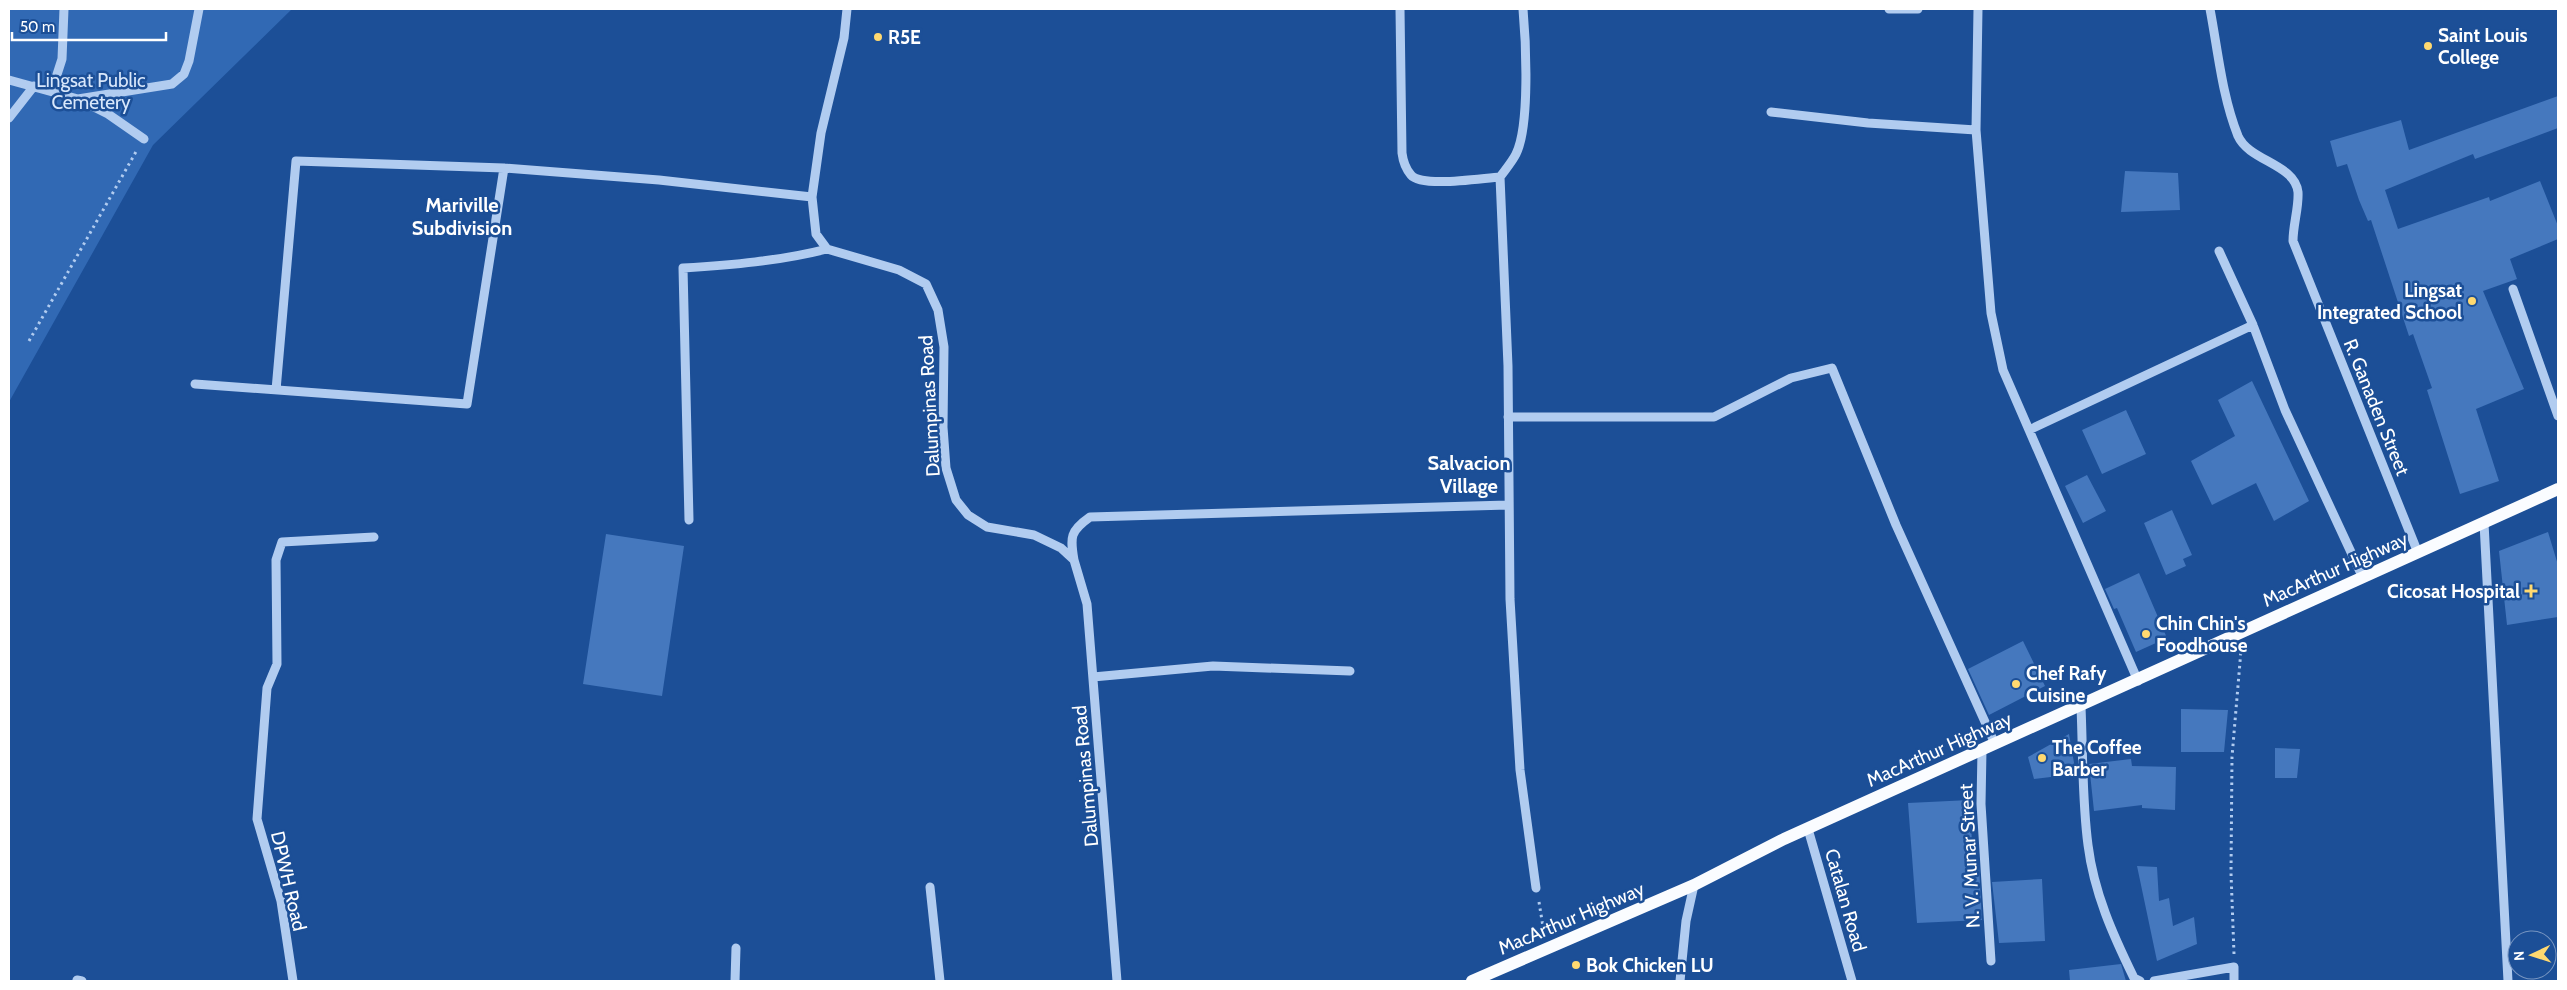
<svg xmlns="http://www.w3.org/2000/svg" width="2567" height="990" viewBox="0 0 2567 990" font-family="Cabin,sans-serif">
	<rect width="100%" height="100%" fill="#1c4f97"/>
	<!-- green -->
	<path fill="#3169b4" d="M9 9H292L153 145 9 402Z"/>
	<!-- building -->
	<path fill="#4578be" d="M2558 96V128L2475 159 2473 154 2385 190 2398 229 2489 197 2490 201 2540 181 2558 226V239L2510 259 2517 279 2483 291 2524 389 2476 409 2499 481 2460 494 2427 390 2432 388 2413 334 2409 336 2371 220 2368 221 2359 200 2347 164 2337 167 2330 141 2401 120 2409 150Z
		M2125 171 2178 173 2180 210 2121 212Z
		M2252 381 2309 501 2274 521 2256 483 2212 505 2191 461 2235 436 2218 400Z
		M2126 410 2146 454 2102 474 2082 430Z
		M2087 475 2106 511 2083 523 2065 486Z
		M2172 510 2192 555 2183 559 2186 566 2166 575 2144 523Z
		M2548 532 2558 565V617L2507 625 2499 551Z
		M606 534 684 546 662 696 583 684Z
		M2139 573 2167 638 2136 652 2117 608 2114 609 2105 589Z
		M2023 641 2045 686 1989 715 1968 669Z
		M2181 709 2228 710 2224 752H2181Z
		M2069 734 2076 774 2034 779 2028 757Z
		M2275 748 2300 749 2297 778H2275Z
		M2131 759 2132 766 2176 767 2175 810 2142 808V805L2094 811 2089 764Z
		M1970 800 1973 866 1979 865 1982 920 1917 923 1908 803Z
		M2137 866 2157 867 2159 901 2169 898 2173 926 2194 917 2197 944 2157 961Z
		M2042 879 2045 941 1999 943 1992 882Z
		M2121 964 2126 981H2070L2069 970Z"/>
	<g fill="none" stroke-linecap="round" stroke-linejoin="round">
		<!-- path -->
		<path stroke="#b1ccf0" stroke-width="3" stroke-dasharray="2.5 4" stroke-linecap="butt" d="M29 341 137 150
			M1539 902 1544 933
			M2234 954 2231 873 2232 757 2241 650"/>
		<!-- minor -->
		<path stroke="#b1ccf0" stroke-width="9" d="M847 9 844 38 821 133 812 197 816 234 827 249 899 270 926 284 938 310 944 347 943 427 946 468 956 500 968 515 987 527 1034 535 1061 548 1074 560 1087 604 1117 981
			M1400 9 1402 153C1403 161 1405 168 1411 175 1422 188 1482 178 1500 177
			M1523 9C1526 42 1530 126 1516 154 1512 162 1505 170 1500 177L1508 366 1510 599 1520 770 1536 888
			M1889 9H1918
			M1978 9 1976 130 1991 313 2003 370 2138 681
			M2210 9C2218 51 2222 96 2238 136 2249 161 2295 164 2298 192 2299 207 2293 225 2293 241L2418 553
			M9 80 78 99 108 114 144 139
			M52 90 62 59 64 9
			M78 99 172 84 184 74 189 61 199 9
			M1771 112 1868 123 1976 130
			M9 118 34 86
			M2219 251 2253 325 2285 410 2363 578
			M2513 289 2558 416
			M195 384 467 404 504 168
			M276 390 296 161 504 168 659 180 812 197
			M1508 417H1714L1791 378 1832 368 1896 525 1995 744
			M2029 430 2253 325
			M689 520 683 268C731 265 780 261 827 249
			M2484 523 2508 981
			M1074 560C1070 537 1070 531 1090 517L1508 505
			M1093 677 1213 666 1350 671
			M2081 707C2083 753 2082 800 2088 845 2094 893 2113 935 2134 978L2140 981
			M1982 750 1981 804 1991 961
			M1808 829 1852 981
			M930 887 940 981
			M77 980 82 981
			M293 981 281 901 257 819 267 688 277 664 276 560 282 542 374 537
			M735 981 736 948
			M1680 981 1686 921 1694 885
			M2154 981 2234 967V981"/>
		<!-- major -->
		<path stroke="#fafcff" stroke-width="12" d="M1472 981 1694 885 1784 839 2558 489"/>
	</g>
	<!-- markers -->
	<g fill="#ffd970" stroke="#1c4f97" stroke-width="2">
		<circle cx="878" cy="37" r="5"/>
		<circle cx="2428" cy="46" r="5"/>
		<circle cx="2472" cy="301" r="5"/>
		<path d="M2528.5 583.5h5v5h5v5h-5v5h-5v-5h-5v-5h5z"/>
		<circle cx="2146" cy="634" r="5"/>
		<circle cx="2016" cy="684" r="5"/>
		<circle cx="2042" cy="758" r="5"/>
		<circle cx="1576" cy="965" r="5"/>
	</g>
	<g text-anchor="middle" stroke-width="5" stroke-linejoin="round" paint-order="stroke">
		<!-- poi labels -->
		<g font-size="19" font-weight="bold" fill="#fff" stroke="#1c4f97" text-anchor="start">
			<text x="2438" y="42">Saint Louis<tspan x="2438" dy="22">College</tspan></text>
			<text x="888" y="44">R5E</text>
			<text x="2462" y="297" text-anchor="end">Lingsat<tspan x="2462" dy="22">Integrated School</tspan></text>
			<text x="2520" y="598" text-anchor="end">Cicosat Hospital</text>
			<text x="2156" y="630">Chin Chin's<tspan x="2156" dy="22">Foodhouse</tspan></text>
			<text x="2026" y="680">Chef Rafy<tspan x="2026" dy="22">Cuisine</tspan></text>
			<text x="2052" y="754">The Coffee<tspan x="2052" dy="22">Barber</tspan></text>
			<text x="1586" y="972">Bok Chicken LU</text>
		</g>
		<!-- park labels -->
		<g font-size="19" fill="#d8e7fb" stroke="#1c4f97">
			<text x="91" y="87">Lingsat Public<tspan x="91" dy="22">Cemetery</tspan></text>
		</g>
		<!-- street labels -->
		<g font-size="19" fill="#fff" stroke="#1c4f97">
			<text transform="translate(929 406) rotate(-93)" y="7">Dalumpinas Road</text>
			<text transform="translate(2377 407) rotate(68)" y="7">R. Ganaden Street</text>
			<text transform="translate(2335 569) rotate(-24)" y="7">MacArthur Highway</text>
			<text transform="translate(1939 749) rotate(-24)" y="7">MacArthur Highway</text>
			<text transform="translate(1085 776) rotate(-95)" y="7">Dalumpinas Road</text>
			<text transform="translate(1969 856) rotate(-93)" y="7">N. V. Munar Street</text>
			<text transform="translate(289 881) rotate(77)" y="7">DPWH Road</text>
			<text transform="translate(1846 900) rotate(74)" y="7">Catalan Road</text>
			<text transform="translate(1571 918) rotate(-23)" y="7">MacArthur Highway</text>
		</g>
		<!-- neighbourhood labels -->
		<g font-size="20" font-weight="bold" fill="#fff" stroke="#1c4f97">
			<text x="462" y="212">Mariville<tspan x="462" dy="23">Subdivision</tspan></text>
			<text x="1469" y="470">Salvacion<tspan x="1469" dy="23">Village</tspan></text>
		</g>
	</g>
	<!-- border -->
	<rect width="2567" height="990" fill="none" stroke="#ffffff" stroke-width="20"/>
	<!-- north arrow -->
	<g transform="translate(2532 955) rotate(266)"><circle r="24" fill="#1c4f97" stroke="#7795c1"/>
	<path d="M0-4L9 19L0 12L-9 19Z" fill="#ffd970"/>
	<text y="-8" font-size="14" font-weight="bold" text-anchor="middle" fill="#ffffff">N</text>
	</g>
	<!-- scale -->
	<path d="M12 32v8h154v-8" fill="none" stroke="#ffffff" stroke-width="2.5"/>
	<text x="20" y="32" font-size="15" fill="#ffffff" stroke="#1c4f97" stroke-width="4" paint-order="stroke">50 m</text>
</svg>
